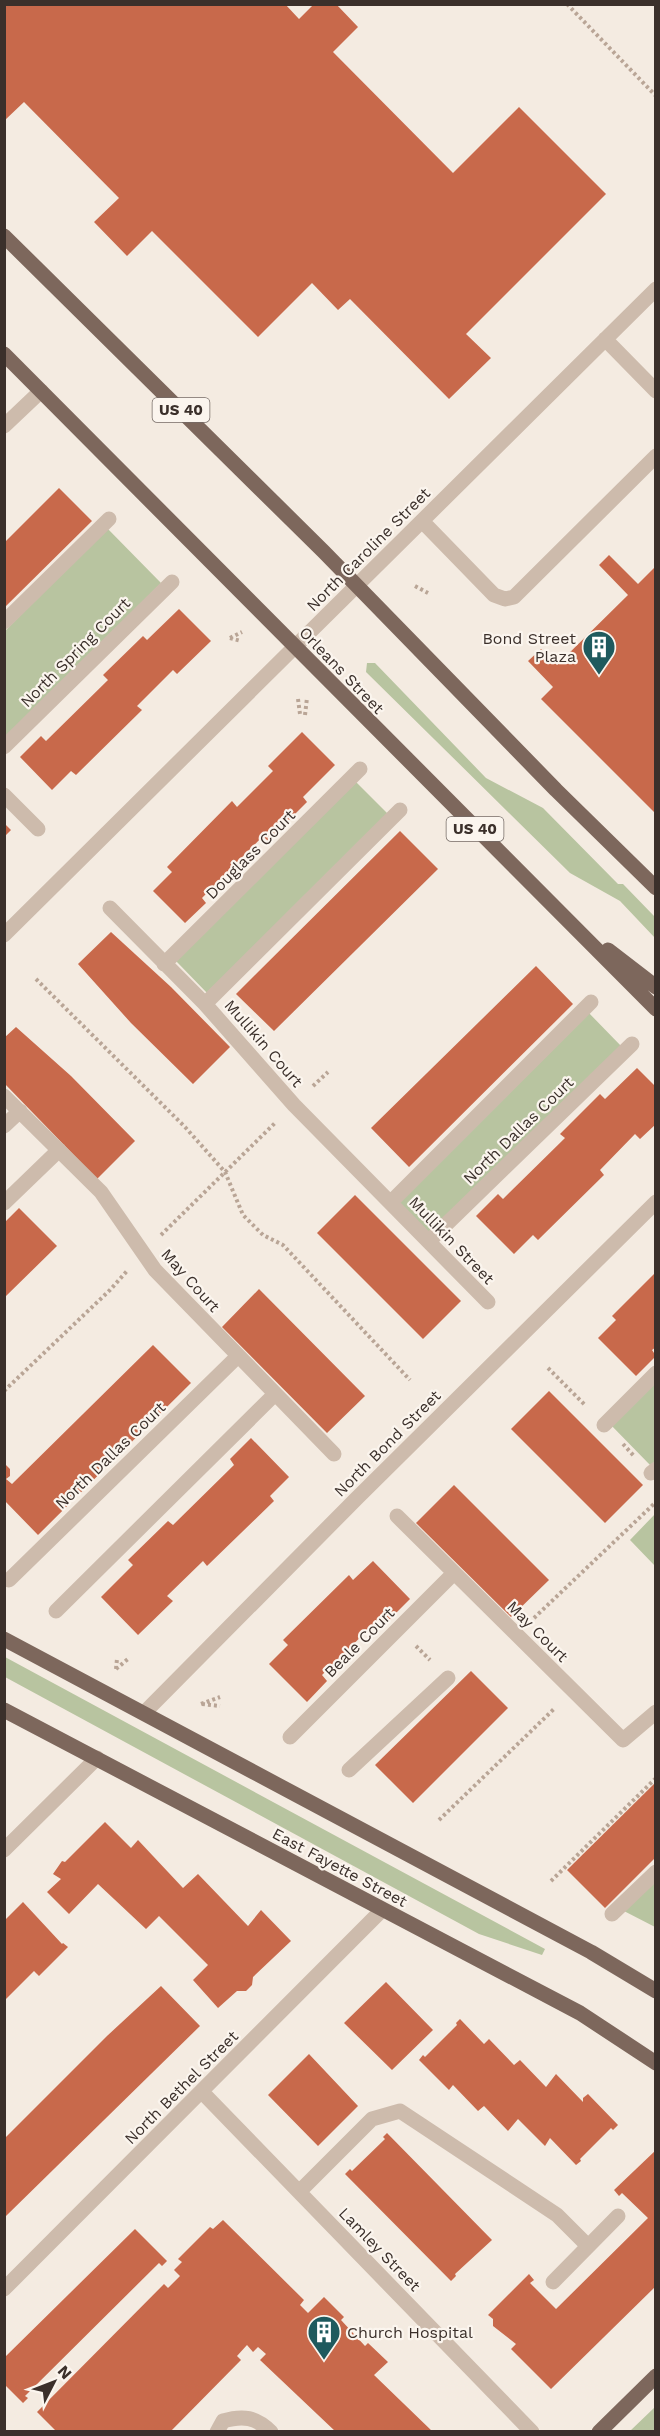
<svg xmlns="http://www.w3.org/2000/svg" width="660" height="2436" viewBox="0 0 660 2436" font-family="'Work Sans',sans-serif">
	<rect width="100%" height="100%" fill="#f4ebe1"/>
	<!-- green -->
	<path fill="#b8c4a0" d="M107 528 161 583 5 739V631Z
		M367 663H375L486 778 543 808 618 884H623L655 917V938L620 901 570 873 366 672Z
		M356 782 389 815 208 994 176 961Z
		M587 1011 622 1047 429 1237 394 1201Z
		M655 1376V1461L651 1466 608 1422Z
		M655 1514V1566L630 1540Z
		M5 1657 545 1949 542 1955 479 1934 5 1677Z
		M655 1878V1927L622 1910Z
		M655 2407V2431H630Z"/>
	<!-- building -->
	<path fill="#c8694b" d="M4 4H285L299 19 314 4H336L358 27 333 52 453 173 519 107 606 194 466 334 491 358 449 399 350 299 338 310 312 283 258 337 152 231 127 256 94 222 119 198 24 102 4 121Z
		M59 488 92 521 4 608V543Z
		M609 555 638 584 656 566V814L541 699 553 687 528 661 541 649 557 665 628 595 599 565Z
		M179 609 211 641 177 674 173 670 137 706 142 710 76 775 71 771 52 790 20 757 41 736 46 741 108 680 103 675 143 636 147 640Z
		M302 732 335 765 303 797 307 802 268 841 263 836 202 898 206 903 185 923 153 891 172 872 167 867 232 801 237 807 273 771 268 766Z
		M4 823 11 830 4 837Z
		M400 831 438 869 274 1031 236 994Z
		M111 932 171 987 230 1047 193 1084 131 1023 78 964Z
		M536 966 573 1004 409 1167 371 1128Z
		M16 1027 71 1076 135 1141 97 1179 4 1083V1038Z
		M637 1068 656 1087V1124L640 1139 635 1134 600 1170 604 1175 538 1240 533 1235 514 1254 476 1216 498 1194 503 1199 565 1138 560 1134 600 1094 605 1099Z
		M355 1195 461 1301 423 1339 317 1233Z
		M19 1208 57 1246 4 1298V1223Z
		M656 1272V1347L652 1350 656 1356 636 1376 598 1338 616 1320 612 1316Z
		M259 1289 365 1396 327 1433 222 1327Z
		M153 1345 191 1383 38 1535 4 1500V1463L10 1469V1476L6 1479 12 1484Z
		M549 1391 643 1485 605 1523 511 1429Z
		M251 1438 289 1477 270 1496 274 1501 207 1566 203 1561 167 1596 173 1601 138 1635 101 1597 133 1565 128 1560 168 1521 173 1525 234 1465 230 1459Z
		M454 1485 549 1580 511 1617 416 1523Z
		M373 1561 410 1599 389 1620 383 1615 322 1675 327 1681 307 1702 269 1664 288 1645 283 1640 349 1575 353 1580Z
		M471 1671 508 1708 413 1803 375 1765Z
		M656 1782V1857L605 1908 567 1870Z
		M105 1822 131 1848 138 1840 183 1888 198 1874 248 1926 261 1910 291 1941 253 1977 252 1985 246 1991H237L218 2008 193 1980 208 1965 159 1916 146 1929 98 1884 69 1914 47 1892 61 1879 53 1874 62 1861 65 1862Z
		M23 1902 62 1944 63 1943 68 1947 39 1976 34 1971 4 2001V1921Z
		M386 1982 433 2030 392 2070 344 2023Z
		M161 1986 200 2026 6 2216 4 2139 107 2036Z
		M460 2019 484 2044 489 2039 514 2065 520 2060 546 2087 556 2074 583 2102V2098L588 2094 618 2125 613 2130 611 2128 580 2159 581 2161 576 2165 550 2138 545 2146 518 2119 508 2131 484 2106 478 2111 453 2085 449 2090 419 2060 423 2055 425 2057 457 2025 456 2023Z
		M309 2054 358 2106 318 2146 268 2095Z
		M387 2133 492 2240 455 2274 456 2276 451 2281 345 2174 350 2169 352 2171 385 2139 383 2137Z
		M656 2150V2286L551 2389 511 2349 516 2344 493 2326V2319L488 2315 529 2274 534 2280 530 2283 556 2309 648 2218 622 2193 619 2196 614 2190Z
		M223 2220 304 2300 300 2305 308 2313 324 2297 344 2317 341 2320 365 2346 368 2343 388 2362 374 2375 433 2432H336L260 2360 266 2354 258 2347 253 2352 247 2345 237 2356 241 2360 170 2432H57L37 2412 164 2284 168 2288 180 2276 174 2270 182 2262 178 2259 210 2227 213 2229Z
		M135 2229 167 2261 162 2266 159 2263 25 2396 28 2398 23 2403 4 2384V2358Z"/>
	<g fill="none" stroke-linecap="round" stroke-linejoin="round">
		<!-- path -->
		<path stroke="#b9a596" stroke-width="4" stroke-dasharray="3 3" stroke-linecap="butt" d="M567 4 656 96
			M415 586 428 593
			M230 638 242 632
			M230 638 241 641
			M298 699 300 714
			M305 715 307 698
			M36 979 185 1127 225 1172 243 1215 263 1235 283 1245 410 1380
			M313 1086 328 1072
			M161 1235 275 1123
			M548 1368 586 1406
			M4 1391 110 1290 127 1271
			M623 1444 634 1456
			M534 1618 656 1502
			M416 1646 430 1660
			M116 1669 128 1659
			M116 1669 117 1659
			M201 1704 220 1697
			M202 1704 220 1706
			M439 1820 555 1708
			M551 1881 656 1778"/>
		<!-- minor -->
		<path stroke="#cdbbac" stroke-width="15" d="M605 339 656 391
			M4 426 41 391
			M422 521 494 595 505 599 514 597 656 456
			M4 622 109 519
			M4 747 172 582
			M4 795 38 829
			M110 908 205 1004 294 1105 488 1302
			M4 935 656 289
			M164 964 360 769
			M205 1004 400 810
			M4 1096 101 1192 155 1270 334 1454
			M4 1126 20 1111
			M391 1202 591 1002
			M4 1203 59 1150
			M429 1241 632 1044
			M604 1425 656 1373
			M651 1473 656 1469
			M397 1516 623 1740 656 1712
			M9 1580 238 1356
			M56 1611 275 1394
			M145 1712 357 1498 656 1202
			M290 1737 454 1573
			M349 1770 448 1678
			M4 1850 97 1758
			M612 1914 656 1872
			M202 2092 532 2432
			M299 2192 372 2119 400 2111 557 2215 588 2246
			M553 2282 618 2216
			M4 2289 382 1910
			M217 2432 223 2421C243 2415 256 2417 271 2432"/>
		<!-- major -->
		<path stroke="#7d675c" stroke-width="15" d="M4 236 324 552 556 790 656 888
			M4 354 656 1009
			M608 950 656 987
			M4 1639 591 1952 656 1991
			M4 1710 580 2013 656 2063
			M599 2432 656 2376"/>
	</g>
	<!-- icons -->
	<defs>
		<g id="building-pin" transform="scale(1.725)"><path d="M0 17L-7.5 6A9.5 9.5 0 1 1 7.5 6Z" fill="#1f5a5e" stroke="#fbf5ee"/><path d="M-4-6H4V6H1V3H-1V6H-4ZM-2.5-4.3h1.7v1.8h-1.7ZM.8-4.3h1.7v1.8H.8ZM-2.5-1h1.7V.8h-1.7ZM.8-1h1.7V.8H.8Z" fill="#fff"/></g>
	</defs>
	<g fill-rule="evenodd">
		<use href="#building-pin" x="599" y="647"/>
		<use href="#building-pin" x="324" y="2332"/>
	</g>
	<g text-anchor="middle" stroke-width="4.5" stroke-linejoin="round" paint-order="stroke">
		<!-- shield labels -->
		<g fill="#fbf5ee" stroke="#756b66" stroke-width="1.5">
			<rect x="152.5" y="398" width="57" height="24" rx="4.5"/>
			<rect x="446.5" y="817" width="57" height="24" rx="4.5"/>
		</g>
		<g font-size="15" font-weight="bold" fill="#3b302b">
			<text x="181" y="415">US 40</text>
			<text x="475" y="834">US 40</text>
		</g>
		<!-- street labels -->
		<g font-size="16" fill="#3b302b" stroke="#fbf5ee">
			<text transform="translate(368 549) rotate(-45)" y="6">North Caroline Street</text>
			<text transform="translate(75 652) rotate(-45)" y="6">North Spring Court</text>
			<text transform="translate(342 670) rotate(46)" y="6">Orleans Street</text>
			<text transform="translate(250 854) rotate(-45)" y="6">Douglass Court</text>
			<text transform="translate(264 1043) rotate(49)" y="6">Mullikin Court</text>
			<text transform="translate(518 1130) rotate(-44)" y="6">North Dallas Court</text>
			<text transform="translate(452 1240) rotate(46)" y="6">Mullikin Street</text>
			<text transform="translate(191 1280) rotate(48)" y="6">May Court</text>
			<text transform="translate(387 1443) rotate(-45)" y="6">North Bond Street</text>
			<text transform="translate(110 1455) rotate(-44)" y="6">North Dallas Court</text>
			<text transform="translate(538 1631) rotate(45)" y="6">May Court</text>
			<text transform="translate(359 1642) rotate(-45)" y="6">Beale Court</text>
			<text transform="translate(340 1867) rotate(28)" y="6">East Fayette Street</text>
			<text transform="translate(181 2087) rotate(-45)" y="6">North Bethel Street</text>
			<text transform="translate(380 2249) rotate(46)" y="6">Lamley Street</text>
		</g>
		<!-- poi labels -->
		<g font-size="16" fill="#3b302b" stroke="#fbf5ee" text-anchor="end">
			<text x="576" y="644">Bond Street<tspan x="576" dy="18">Plaza</tspan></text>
			<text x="347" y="2338" text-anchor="start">Church Hospital</text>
		</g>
	</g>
	<!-- border -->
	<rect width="660" height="2436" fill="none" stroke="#3b302b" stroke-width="12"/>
	<!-- north arrow -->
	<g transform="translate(54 2382) rotate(48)" stroke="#fbf5ee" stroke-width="4.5" paint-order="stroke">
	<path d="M0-4.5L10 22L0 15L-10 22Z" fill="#3b302b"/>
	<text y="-9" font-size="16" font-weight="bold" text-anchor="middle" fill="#3b302b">N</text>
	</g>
</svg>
